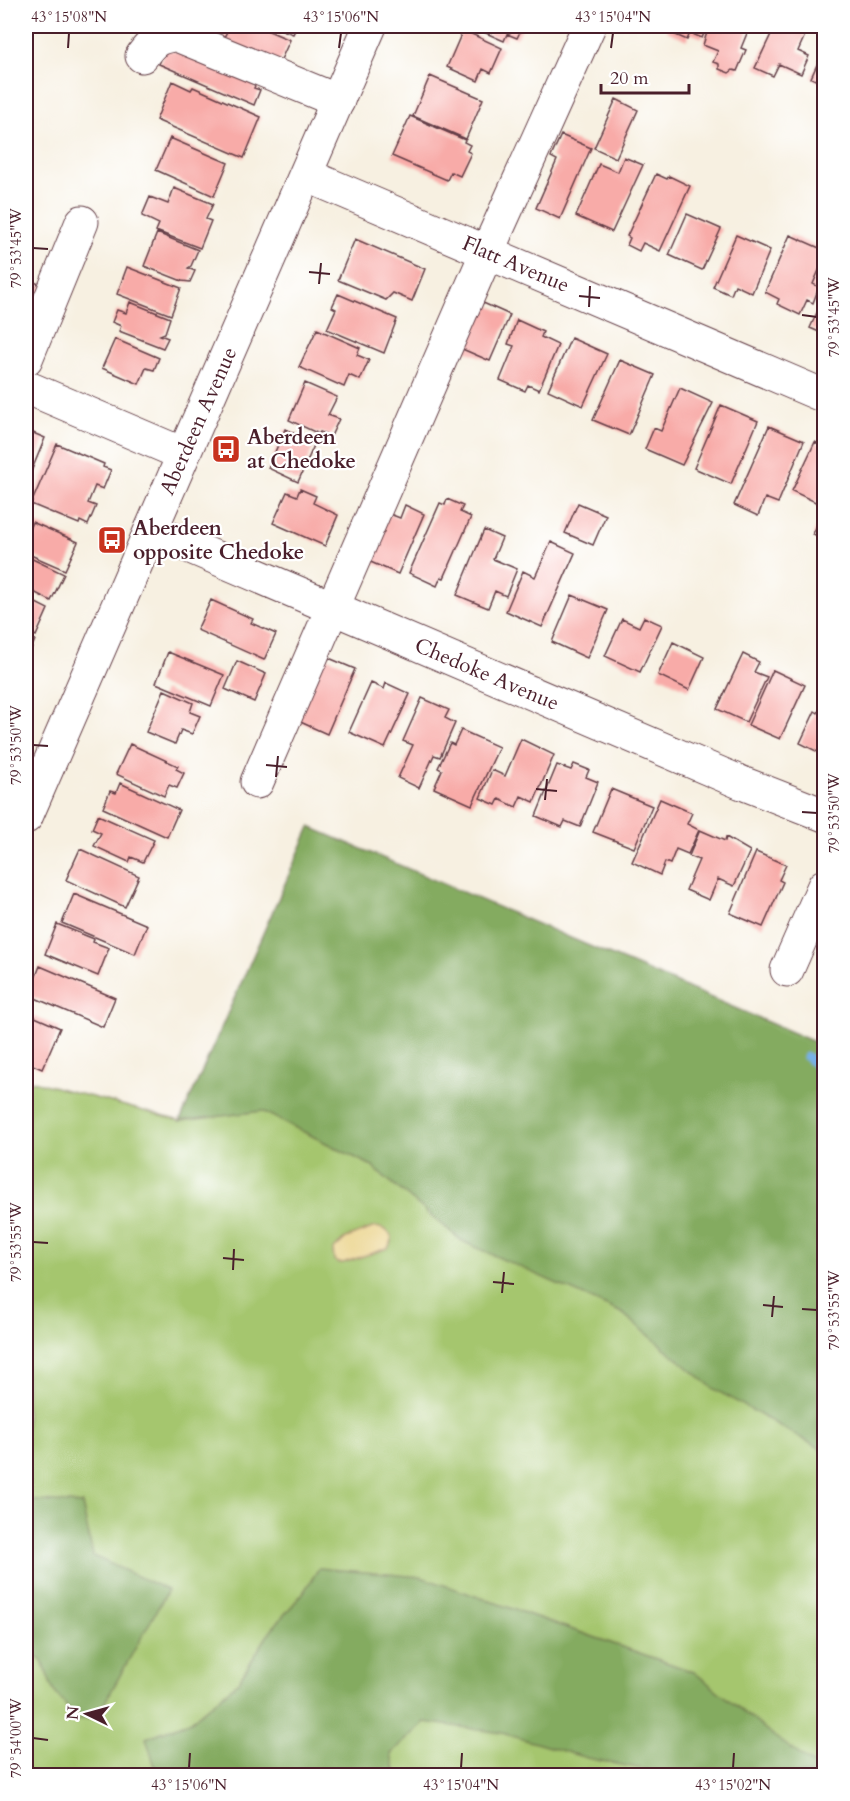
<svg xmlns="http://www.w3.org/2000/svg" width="850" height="1801" viewBox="0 0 850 1801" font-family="Cardo,serif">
	<rect width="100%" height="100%" fill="#fff"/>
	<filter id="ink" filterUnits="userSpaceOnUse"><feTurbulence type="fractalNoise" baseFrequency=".0167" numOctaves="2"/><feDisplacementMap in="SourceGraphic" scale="12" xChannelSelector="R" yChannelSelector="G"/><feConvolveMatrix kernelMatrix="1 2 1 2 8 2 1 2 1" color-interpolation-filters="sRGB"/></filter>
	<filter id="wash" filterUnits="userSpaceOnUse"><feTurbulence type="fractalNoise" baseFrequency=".008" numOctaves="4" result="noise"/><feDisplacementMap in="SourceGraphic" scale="24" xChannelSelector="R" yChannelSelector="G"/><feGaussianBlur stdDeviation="1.35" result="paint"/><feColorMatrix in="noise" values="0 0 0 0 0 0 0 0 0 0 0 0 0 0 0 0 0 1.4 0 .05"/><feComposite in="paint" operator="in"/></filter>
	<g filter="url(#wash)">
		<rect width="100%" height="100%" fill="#f7f0e1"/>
		<!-- green -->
		<path fill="#a5c66e" stroke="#78724c" stroke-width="1.5" d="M262 1075 824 1367V1775H26V1079L180 1121Z"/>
		<!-- forest -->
		<path fill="#84ab61" stroke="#676546" stroke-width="1.5" d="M310 827 824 1046V1451L714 1389 622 1313 462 1241 370 1165 262 1111 180 1121Z
			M26 1500 82 1504 93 1556 168 1590 100 1711 92 1719H77L53 1690 42 1661 26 1650Z
			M319 1568 421 1577 694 1672 775 1737 824 1772V1775H672L587 1758 502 1733 425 1722 391 1754 396 1775 164 1776 157 1773 146 1738 191 1721 238 1682 271 1630 303 1593Z"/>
		<!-- sand -->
		<path fill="#eeda9e" stroke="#9c7c64" stroke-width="1.5" d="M375 1227C383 1228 391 1231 392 1240L388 1248 343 1263H338L334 1260 333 1250 346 1238Z"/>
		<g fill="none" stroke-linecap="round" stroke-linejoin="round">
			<!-- stream -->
			<path stroke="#78b1e8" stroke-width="9" d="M807 1057 824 1073"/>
		</g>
		<g id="blocks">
			<!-- building -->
			<path fill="#f8aba8" d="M230 26H257L290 40 278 66 222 41Z
				M272 26H297L293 34Z
				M470 26H523L517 38 507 34 504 41Z
				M669 26H707L702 38 690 33 687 40 667 31Z
				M709 26H750L741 48 746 50 737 71 733 70 729 73 719 69V64L713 62 718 51 703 45Z
				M775 26H809L798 51 809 56 801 74 779 64 773 76 755 68Z
				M463 30 502 48 491 73 483 69 478 81 447 67Z
				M166 49 259 76 254 88 260 90 254 105 159 64Z
				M824 49V84L811 78Z
				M430 76 483 99 466 139 413 116Z
				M172 81 191 90 193 87 261 117 244 158 156 120Z
				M616 99 638 110 616 158 594 148Z
				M410 116 465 140 464 142 470 145 467 151 471 153 460 176 451 172 447 180 392 156Z
				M561 135 591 148 560 219 536 208 557 160 551 157Z
				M170 138 228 163 214 196 156 170Z
				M624 157 643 165 612 232 576 216 599 164 618 172Z
				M656 174 667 179 669 176 690 186 660 251 643 243 639 251 627 245 630 238 627 236Z
				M174 188 213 204 206 219 211 221 200 248 156 231 159 224 142 216 150 197 168 204Z
				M687 214 721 229 702 270 669 255Z
				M157 233 198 250 191 266 188 268 195 271 190 282 182 281 144 266Z
				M736 235 770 250 752 293 735 285 731 295 713 287Z
				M790 235 824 250V259L813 284 819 287 813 303 807 300 800 315 777 304 779 299 765 292Z
				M355 239 425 269 412 301 393 293 386 300 338 280Z
				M127 267 181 288 171 315 117 294Z
				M26 278 43 286 26 324Z
				M338 294 397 319 384 353 327 329 336 309 332 307Z
				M824 297V334L810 328Z
				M130 302 170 318 165 333 160 335 168 338 163 348 119 331 121 326 112 322 117 310 126 313Z
				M481 302 510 315 490 361 460 348Z
				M517 320 543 332 541 337 558 345 539 390 528 385 525 391 500 380 514 346 508 344Z
				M317 329 360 348 357 355 369 360 360 380 349 375 344 387 299 367Z
				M571 338 607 354 583 406 548 390Z
				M115 339 159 358 154 370 146 368 139 384 102 368Z
				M620 360 655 375 629 435 593 420Z
				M305 383 337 397 328 415 339 419 331 436 320 432 319 434 289 420Z
				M680 388 713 403 682 465 645 449 654 428 661 431Z
				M721 405 758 421 731 484 694 468Z
				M769 426 804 441 778 503 765 498 758 516 734 505Z
				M285 429 315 443 298 482 268 468Z
				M26 430 45 438 26 484Z
				M815 442 824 446V506L792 491Z
				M57 444 104 464 103 467 111 470 103 489 95 486 88 503 96 506 88 525 80 521 79 524 31 504Z
				M300 489 316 496 313 503 338 515 325 546 273 523 287 492 297 496Z
				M447 499 463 506 460 512 471 517 444 578 441 577 437 586 409 573 440 503 445 505Z
				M578 503 606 515 593 545 565 533Z
				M405 505 424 514 398 574 366 560 387 513 400 518Z
				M824 510V539L813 534Z
				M32 522 78 542 65 570 26 553V537Z
				M484 530 502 538 493 559 517 569 506 596 495 591 488 608 457 595Z
				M551 542 575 553 542 627 506 611 523 571 535 577Z
				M26 556 64 574 51 601 26 588Z
				M572 595 608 610 587 658 552 642Z
				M26 598 48 609 36 636 26 631Z
				M211 600 253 619 251 623 276 634 264 660 197 630Z
				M644 617 662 625 640 672 605 656 622 619 639 627Z
				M26 636 35 640 26 661Z
				M673 642 704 657 689 690 658 675Z
				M168 652 224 675 211 706 156 683Z
				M743 654 759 662 754 672 767 677 746 722 717 709Z
				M324 656 355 669 327 734 296 720Z
				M237 661 266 674 254 702 225 689Z
				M773 670 805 685 780 739 748 725Z
				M371 683 384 689 386 683 410 694 385 748 349 732Z
				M164 690 193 703 190 712 200 716 192 734 181 730 175 744 146 732Z
				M422 698 449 710 445 718 455 723 440 757 434 755 419 788 398 778 413 745 403 741Z
				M824 699V755L800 743 815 711 818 713Z
				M461 730 499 747 472 805 434 788 442 770 438 768 450 743 454 745Z
				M521 739 554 755 534 802 521 796 516 807 499 799 496 805 480 798 492 770 505 776Z
				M130 744 178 766 176 769 184 773 177 788 169 785 164 796 116 774Z
				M574 764 589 770 586 777 598 782 580 827 565 821 562 827 536 816 557 765 571 770Z
				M120 783 179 810 167 837 103 808 110 791 116 793Z
				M611 789 652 806 634 848 593 832Z
				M660 799 692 813 687 824 699 830 688 854 676 849 670 864 665 862 660 875 632 862Z
				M98 815 154 840 143 862 131 857 129 862 94 846 101 833 92 829Z
				M700 830 725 841 726 837 750 851 734 886 718 879 709 900 686 890 699 860 689 856Z
				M80 849 139 876 125 907 66 880Z
				M756 852 786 865 779 880 783 882 763 927 730 913Z
				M74 894 147 925 135 954 62 923Z
				M57 924 94 939 93 942 109 948 98 976 45 954Z
				M40 966 115 998 103 1027 28 995 32 987 26 984V974L27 972 36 976Z
				M28 1014 60 1028 42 1069 26 1062V1021Z"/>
		</g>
	</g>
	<g filter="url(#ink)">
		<use href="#blocks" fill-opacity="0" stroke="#643e46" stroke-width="1.5"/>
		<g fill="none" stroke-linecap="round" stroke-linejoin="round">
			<!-- minor casing -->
			<g stroke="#643e46" stroke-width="35">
				<path id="minor" d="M142 56C153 41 158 36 177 35L338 101
					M306 175 824 396
					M26 359 82 222
					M26 387 183 454
					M151 530 742 783 824 815
					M257 782 487 252 589 26
					M787 970 824 886"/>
			</g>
			<!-- major casing -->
			<g stroke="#643e46" stroke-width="35">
				<path id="major" d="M26 817 370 26"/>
			</g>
			<!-- minor -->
			<use href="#minor" stroke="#fff" stroke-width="33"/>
			<!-- major -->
			<use href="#major" stroke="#fff" stroke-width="33"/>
		</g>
	</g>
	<!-- ticks -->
	<path fill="none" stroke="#4a1f2b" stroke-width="2" d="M68 48 69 33M339 48 341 33M611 48 613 33M33 248 48 249M309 272 330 274M319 284 321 263M579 296 600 298M589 307 590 286M802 315 817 317M33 745 48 746M266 765 287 767M276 777 278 756M536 789 557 791M545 800 547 779M802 812 817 813M33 1242 48 1243M223 1258 244 1260M233 1270 234 1249M493 1282 514 1284M502 1293 504 1272M763 1305 783 1307M802 1309 817 1310M772 1317 774 1296M33 1738 48 1740M189 1768 190 1753M461 1768 462 1753M733 1768 734 1753"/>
	<!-- icons -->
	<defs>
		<g id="bus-square" transform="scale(1.5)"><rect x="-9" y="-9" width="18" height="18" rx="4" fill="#c8321e" stroke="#fff"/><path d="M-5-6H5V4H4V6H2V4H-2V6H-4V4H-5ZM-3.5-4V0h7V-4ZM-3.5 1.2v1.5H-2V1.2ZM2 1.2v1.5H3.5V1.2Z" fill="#fff"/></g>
	</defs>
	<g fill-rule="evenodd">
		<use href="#bus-square" x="226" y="449"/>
		<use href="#bus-square" x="112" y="540"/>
	</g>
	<g text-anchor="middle" stroke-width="4.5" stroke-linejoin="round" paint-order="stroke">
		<!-- street labels -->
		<g font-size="21" fill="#4a1f2b" stroke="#fff">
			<text transform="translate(516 264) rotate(23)" y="7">Flatt Avenue</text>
			<text transform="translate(198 421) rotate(-66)" y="7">Aberdeen Avenue</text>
			<text transform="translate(487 674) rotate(23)" y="7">Chedoke Avenue</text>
		</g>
		<!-- poi labels -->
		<g font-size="21" font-weight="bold" fill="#4a1f2b" stroke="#fff" text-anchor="start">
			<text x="247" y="444">Aberdeen<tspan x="247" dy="24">at Chedoke</tspan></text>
			<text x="133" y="535">Aberdeen<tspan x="133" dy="24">opposite Chedoke</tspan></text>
		</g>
	</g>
	<!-- margin -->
	<rect width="850" height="1801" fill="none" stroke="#fff" stroke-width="66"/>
	<!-- north arrow -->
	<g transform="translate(87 1714) rotate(275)" stroke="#ffffff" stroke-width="4.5" paint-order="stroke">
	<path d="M0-4.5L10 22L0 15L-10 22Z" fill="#4a1f2b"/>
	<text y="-9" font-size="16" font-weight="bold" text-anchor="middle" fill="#4a1f2b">N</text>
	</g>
	<!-- scale -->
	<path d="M601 84v9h88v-9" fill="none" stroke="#4a1f2b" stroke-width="3"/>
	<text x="610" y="84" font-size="18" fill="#4a1f2b" stroke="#ffffff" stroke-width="4.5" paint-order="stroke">20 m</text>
	<rect x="33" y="33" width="784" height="1735" fill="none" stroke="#4a1f2b" stroke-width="2"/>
	<g font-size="15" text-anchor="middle" fill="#4a1f2b">
		<text x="69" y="22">43°15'08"N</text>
		<text x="341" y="22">43°15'06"N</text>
		<text x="613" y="22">43°15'04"N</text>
		<text transform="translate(16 248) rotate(-90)" y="5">79°53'45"W</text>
		<text transform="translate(834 317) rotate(-90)" y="5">79°53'45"W</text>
		<text transform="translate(16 745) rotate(-90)" y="5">79°53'50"W</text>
		<text transform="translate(834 813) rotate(-90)" y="5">79°53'50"W</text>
		<text transform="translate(16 1242) rotate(-90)" y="5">79°53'55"W</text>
		<text transform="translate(834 1310) rotate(-90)" y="5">79°53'55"W</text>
		<text transform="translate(16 1738) rotate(-90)" y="5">79°54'00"W</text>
		<text x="189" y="1790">43°15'06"N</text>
		<text x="461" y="1790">43°15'04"N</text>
		<text x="733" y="1790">43°15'02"N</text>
	</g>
</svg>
